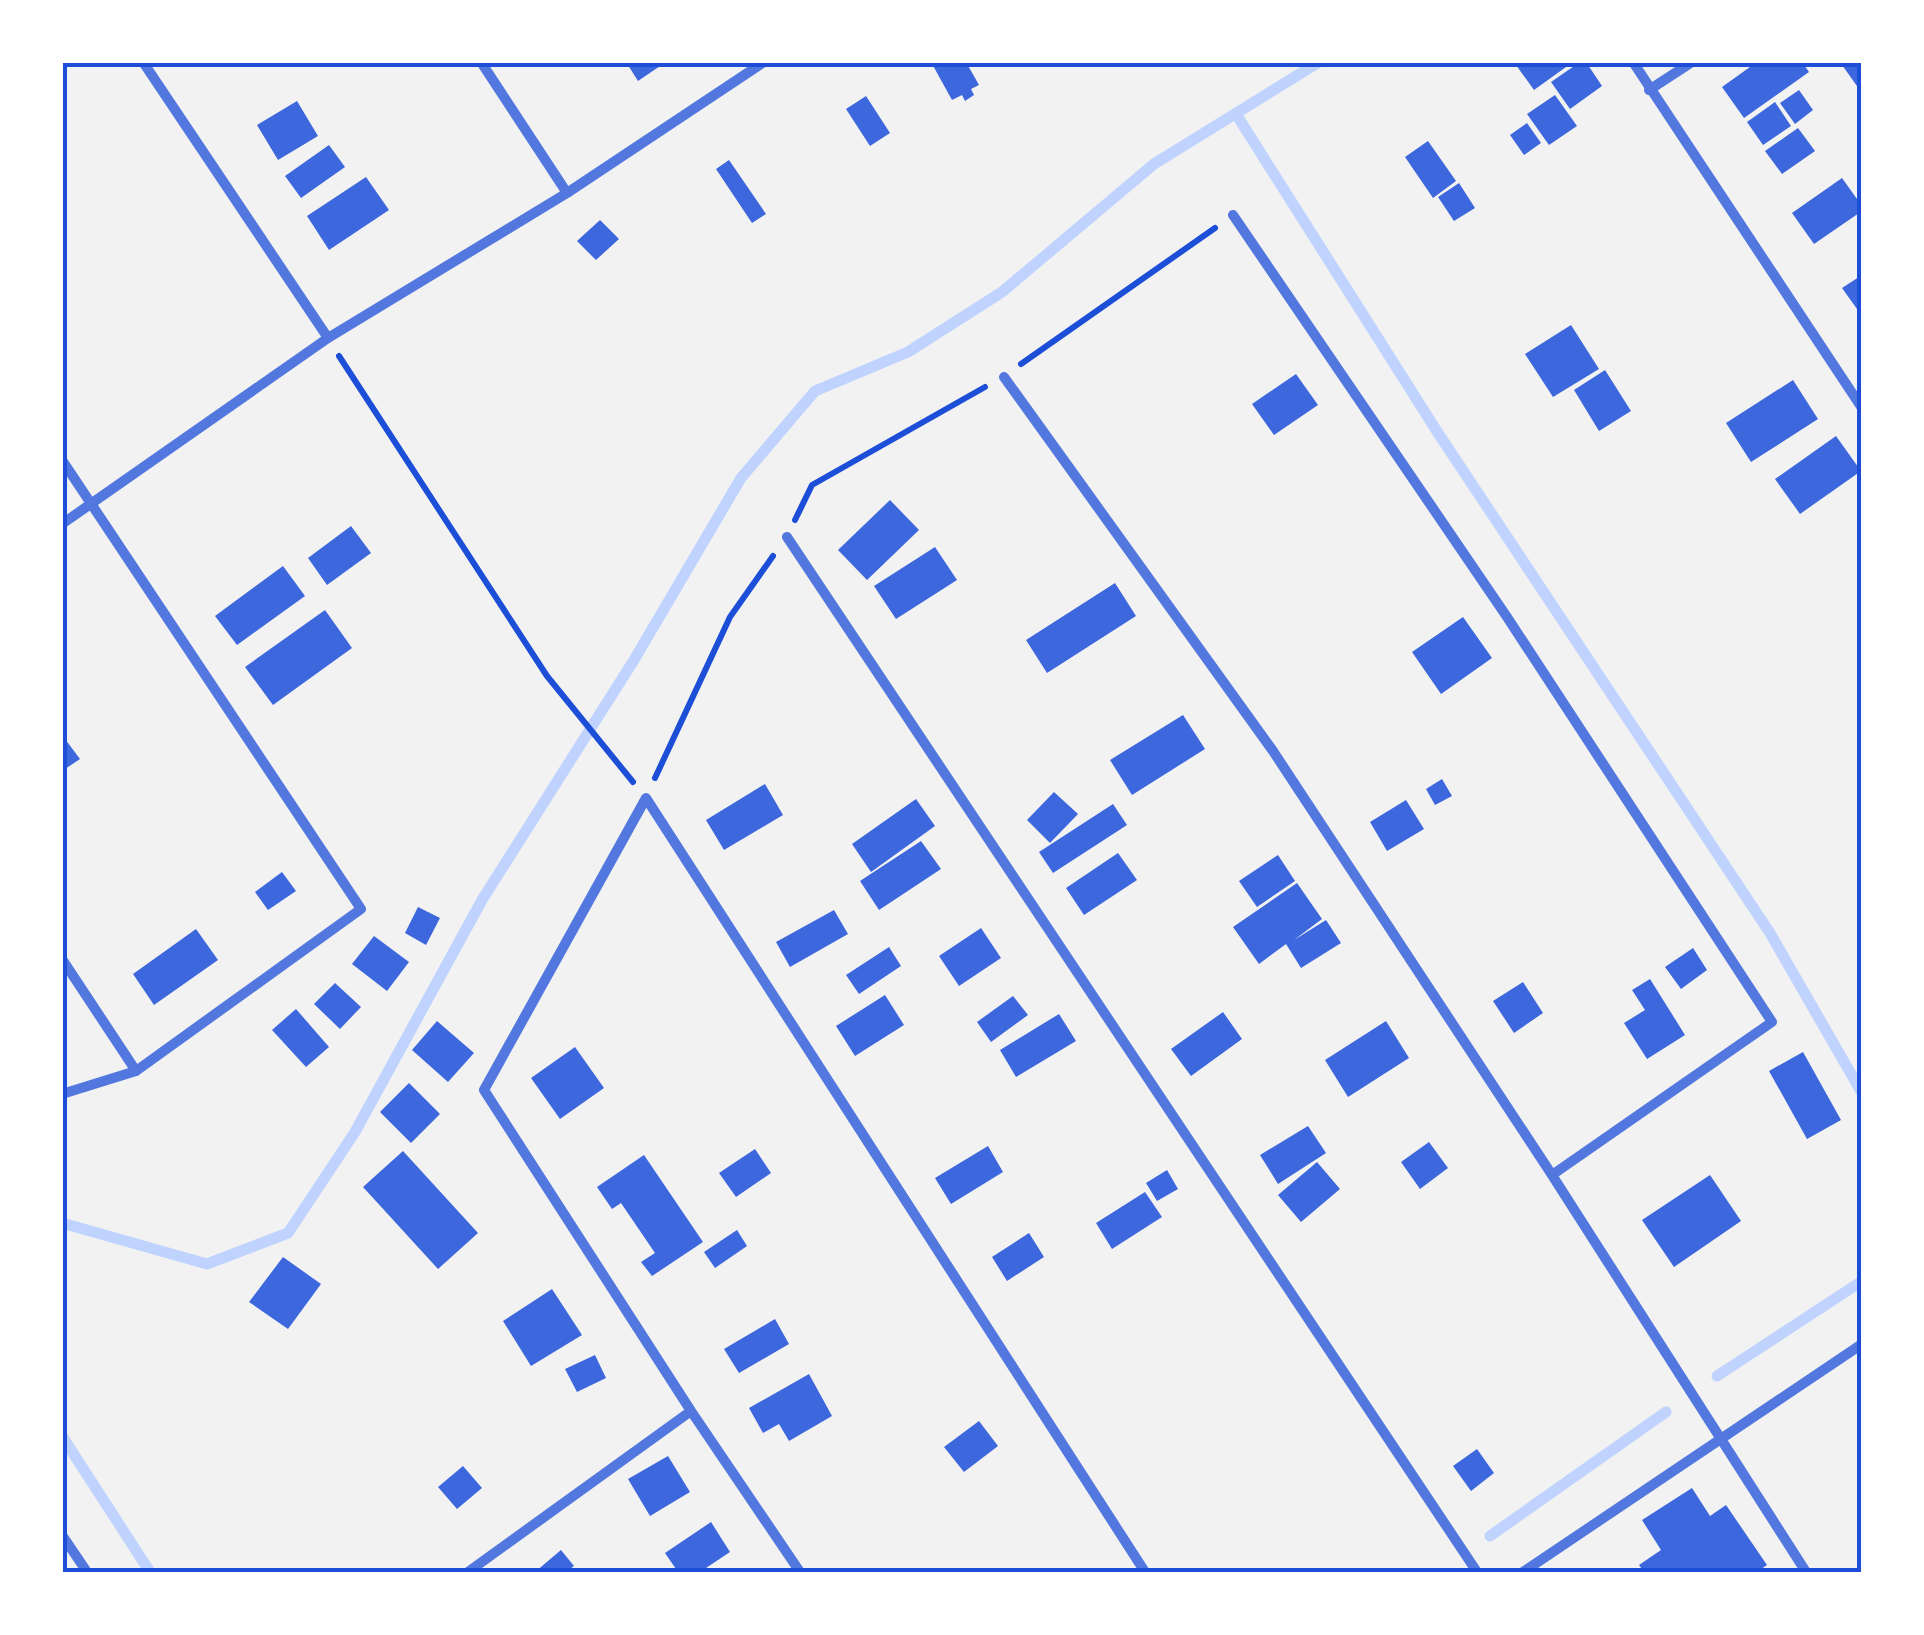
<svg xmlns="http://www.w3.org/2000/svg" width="1924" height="1635" viewBox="0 0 1924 1635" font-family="'Varela Round',sans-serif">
	<rect width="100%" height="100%" fill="#f2f2f2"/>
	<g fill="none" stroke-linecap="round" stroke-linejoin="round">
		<!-- stream -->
		<path stroke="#bfd3fe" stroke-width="11" d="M1236 114 1438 433 1770 933 1862 1093
			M62 1223 207 1264 288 1233 355 1132 482 900 634 660 741 478 815 391 908 352 1002 292 1154 164 1319 62
			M1717 1376 1862 1281
			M62 1436 150 1572
			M1490 1536 1666 1412"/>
	</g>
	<!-- building -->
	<path fill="#3d67dc" d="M626 62H666L638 81Z
		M931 62H966L979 85 971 89 974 95 965 101 962 95 952 100Z
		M1520 62H1573L1534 90 1516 65Z
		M1580 62H1586L1602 86 1570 109 1551 82Z
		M1757 62H1802L1809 72 1744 118 1722 87Z
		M1840 62H1862V87L1859 89Z
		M1799 90 1813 110 1795 124 1780 103Z
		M1555 95 1577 126 1549 145 1527 114Z
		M866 96 890 133 870 146 846 109Z
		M297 101 318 136 278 160 257 125Z
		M1775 102 1791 126 1763 145 1747 122Z
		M1527 123 1541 143 1524 155 1510 135Z
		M1798 128 1815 151 1782 174 1765 151Z
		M1428 141 1456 181 1433 198 1405 157Z
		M329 145 345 167 301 198 285 176Z
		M729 160 766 214 752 223 716 169Z
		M366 177 389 210 329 250 307 216Z
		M1842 178 1862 206V211L1814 244 1792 213Z
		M1459 183 1475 208 1454 221 1438 197Z
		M600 220 619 239 596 260 577 241Z
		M1862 275V316L1842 288Z
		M1571 325 1599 369 1553 397 1525 354Z
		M1605 370 1631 411 1599 431 1574 390Z
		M1296 374 1318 405 1274 435 1252 404Z
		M1793 380 1818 419 1751 462 1726 423Z
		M1836 436 1861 471 1800 514 1775 479Z
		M890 500 919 530 867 580 838 550Z
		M351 526 371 553 327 585 308 558Z
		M935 547 957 580 896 619 874 586Z
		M283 566 305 596 237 645 215 616Z
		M1115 583 1136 616 1047 673 1026 640Z
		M325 610 352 648 273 705 245 667Z
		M1463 617 1492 658 1441 694 1412 652Z
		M1183 715 1205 749 1132 795 1110 760Z
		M62 735 80 759 62 771Z
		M1442 779 1452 796 1435 805 1426 789Z
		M765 784 783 815 724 850 706 820Z
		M1054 792 1078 814 1050 843 1027 820Z
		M916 799 935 826 871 872 852 844Z
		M1406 800 1424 829 1387 851 1370 822Z
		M1113 804 1127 825 1053 873 1039 852Z
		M921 841 941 869 879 910 860 881Z
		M1118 853 1137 880 1084 915 1066 888Z
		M1278 855 1295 881 1257 907 1239 881Z
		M282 872 296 891 268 910 255 892Z
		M1297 883 1322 919 1294 940 1326 920 1341 943 1301 968 1286 944 1259 964 1233 927Z
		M418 907 440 918 426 945 405 933Z
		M834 910 848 934 790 967 776 942Z
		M981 928 1001 958 959 986 939 956Z
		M196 929 218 960 154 1005 133 974Z
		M374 936 409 962 387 991 352 964Z
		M889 947 901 966 859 994 846 975Z
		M1693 948 1707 970 1681 989 1665 967Z
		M1650 979 1685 1035 1647 1059 1624 1023 1645 1010 1632 990Z
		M1523 982 1543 1013 1514 1033 1493 1001Z
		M335 983 361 1007 340 1029 314 1004Z
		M885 995 904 1025 855 1056 836 1026Z
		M1013 996 1028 1015 991 1042 977 1022Z
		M296 1009 329 1047 306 1067 272 1030Z
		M1223 1012 1242 1039 1191 1076 1171 1049Z
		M1059 1014 1076 1041 1016 1077 1000 1050Z
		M437 1021 474 1053 448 1082 412 1050Z
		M1386 1021 1409 1058 1348 1097 1325 1060Z
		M575 1047 604 1088 560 1119 531 1078Z
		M1803 1052 1841 1120 1807 1139 1769 1071Z
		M409 1083 440 1114 411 1143 380 1112Z
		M1308 1126 1326 1153 1278 1184 1260 1155Z
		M1429 1142 1448 1168 1420 1189 1401 1162Z
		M988 1146 1003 1172 951 1204 935 1178Z
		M755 1149 771 1173 736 1197 719 1173Z
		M403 1151 478 1233 438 1269 363 1187Z
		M644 1155 703 1242 652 1276 641 1262 655 1253 621 1203 612 1209 597 1187Z
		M1317 1162 1340 1189 1301 1222 1278 1195Z
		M1167 1170 1178 1189 1157 1201 1146 1183Z
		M1710 1175 1741 1221 1674 1267 1642 1220Z
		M1145 1192 1162 1217 1112 1249 1096 1223Z
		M737 1230 747 1246 715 1268 704 1252Z
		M1029 1233 1044 1257 1007 1281 992 1257Z
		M283 1257 321 1284 288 1329 249 1302Z
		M552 1289 582 1335 531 1366 503 1321Z
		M775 1319 789 1344 739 1373 724 1349Z
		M595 1355 606 1378 577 1392 565 1369Z
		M809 1374 832 1416 789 1441 779 1424 763 1433 749 1408Z
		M979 1421 998 1446 964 1472 944 1447Z
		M1477 1449 1494 1473 1471 1491 1453 1466Z
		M668 1456 690 1492 650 1516 628 1479Z
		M463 1466 482 1488 457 1509 438 1487Z
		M1692 1488 1710 1516 1726 1505 1767 1565 1757 1572H1644L1639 1565 1661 1550 1642 1520Z
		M711 1522 730 1552 700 1572H678L665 1553Z
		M561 1550 574 1566 566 1572H535Z"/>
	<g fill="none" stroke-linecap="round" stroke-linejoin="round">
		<!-- path -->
		<path stroke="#1d4ed8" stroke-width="6" d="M339 356 547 676 633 782
			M1021 364 1215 228
			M795 520 812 485 985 387
			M655 778 730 617 773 556"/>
		<!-- minor -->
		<path stroke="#5277de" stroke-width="10" d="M143 62 328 338
			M481 62 567 193
			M1633 62 1862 408
			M1649 90 1692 62
			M1233 215 1507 617 1772 1022 1552 1175
			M1004 377 1273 751 1552 1175 1806 1572
			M62 460 361 909 136 1071 62 1094
			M62 524 328 338 567 193 764 62
			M787 537 1477 1572
			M62 959 136 1071
			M62 1535 87 1572
			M468 1572 691 1411
			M800 1572 691 1411 484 1090 646 798 1145 1572
			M1523 1572 1862 1344"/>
	</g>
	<!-- border -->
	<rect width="1924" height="1635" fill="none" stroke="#ffffff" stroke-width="130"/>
	<rect x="65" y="65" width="1794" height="1505" fill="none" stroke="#1d4ed8" stroke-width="4"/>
</svg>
